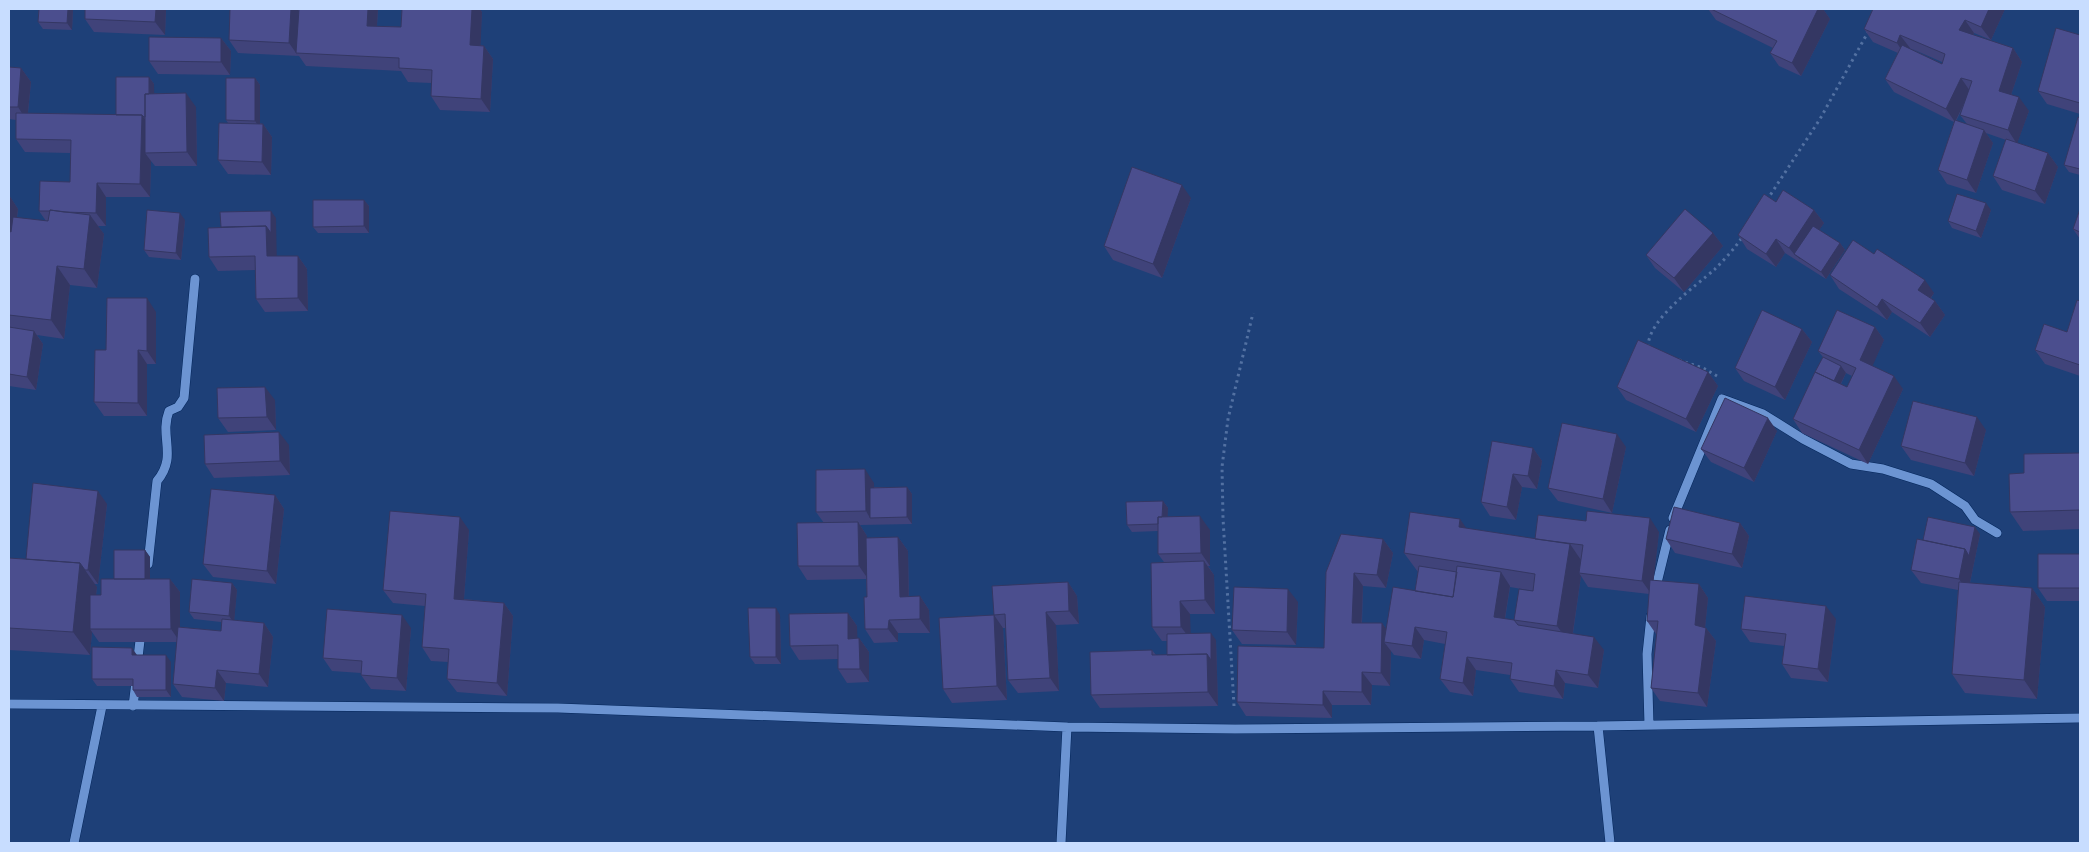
<svg xmlns="http://www.w3.org/2000/svg" width="2089" height="852" viewBox="0 0 2089 852" font-family="Montserrat,sans-serif">
	<rect width="100%" height="100%" fill="#1e4078"/>
	<g fill="none" stroke-linecap="round" stroke-linejoin="round">
		<!-- minor casing -->
		<g stroke="#03255a" stroke-width="10">
			<path id="minor" d="M1673 518 1722 399 1763 414 1803 439 1851 464 1883 469 1931 484 1965 506 1975 520 1997 533
				M148 564 157 481C178 456 159 437 169 411L178 407 184 398 195 279
				M1655 591 1670 530
				M137 666 141 632
				M9 704 558 708 1067 727 1235 729 1598 726 2080 718
				M133 706 136 682
				M1649 725 1647 654 1651 616
				M1598 726 1610 843
				M74 843 102 706
				M1061 843 1067 727"/>
		</g>
		<!-- path -->
		<path stroke="#5371a2" stroke-width="3" stroke-dasharray="2.5 4" stroke-linecap="butt" d="M1767 200 1820 119 1868 32
			M1648 347C1648 319 1696 286 1715 269 1725 259 1735 248 1743 236
			M1679 360 1703 368 1717 376
			M1234 706 1223 518 1222 467 1228 419 1253 313"/>
		<!-- minor -->
		<use href="#minor" stroke="#6c94d2" stroke-width="9"/>
	</g>
	<!-- wall -->
	<path fill="#40437a" fill-rule="evenodd" d="M39 9H73L72 30 43 29 38 22Z
		M166 9 165 35 94 32 85 19Z
		M230 9H297L298 10 299 9H378L377 26 401 27 402 9H480L482 12 480 45 484 46 493 59 490 112 440 110 431 96V83L408 82 401 71 306 66 299 56 238 53 229 40Z
		M1708 9H1823L1830 19 1801 76 1779 66 1770 53 1773 48 1716 20Z
		M2005 9 1991 40 1974 33 1973 35 2013 48 2022 62 2011 95 2029 111 2017 143 2048 153 2058 167 2045 204 2002 190 1993 176 2006 140 1986 133 1993 143 1976 193 1947 184 1938 170 1954 122 1894 92 1885 79 1898 53 1873 42 1864 29ZM1910 48 1942 62V64ZM1964 105 1960 115 1967 124 1956 121Z
		M2080 35V114L2047 104 2038 91Z
		M221 38 231 51 230 75 158 74 149 61Z
		M9 67 21 68 31 82 28 113 116 115 149 77 154 84V93L196 107 197 166H155L151 161 150 197H106V226H98L104 234 97 288 70 285 64 339 37 335 43 344 36 390 9 386V195L18 209 17 218 46 221 39 211 70 182V153L25 152 16 139V120L9 119Z
		M255 78 260 85V123L263 124 272 137 271 175 228 174 218 160 228 123 226 120Z
		M2080 118V175L2069 172 2064 165Z
		M1191 198 1162 278 1113 260 1104 246Z
		M364 200 369 206V233H318L313 227Z
		M1776 202 1814 210 1824 223 1819 230 1840 243 1845 250 1826 279 1785 253 1776 267 1747 249 1738 235Z
		M2080 209V239L2073 229Z
		M1991 210 1981 238 1952 228 1948 221Z
		M276 218V256H298L307 269 308 311 265 312 256 299 255 270 218 271 209 257Z
		M185 220 181 260 149 257 144 250Z
		M1713 233 1723 246 1684 292 1655 268 1646 255Z
		M1830 275 1934 293 1931 298 1935 301 1945 315 1930 337 1892 312 1887 320 1839 289Z
		M2080 301V376L2045 364 2035 350 2067 332Z
		M156 312V364H147V416H104L94 402 106 350Z
		M1875 327 1884 340 1872 366 1903 389 1868 464 1802 433 1793 419 1823 357 1818 351ZM1846 373 1852 376 1847 387 1841 384Z
		M1802 329 1812 342 1785 400 1744 381 1735 368Z
		M1708 372 1718 386 1696 432 1626 400 1617 387Z
		M275 400 276 430 228 432 218 418Z
		M1986 430 1974 476 1911 460 1901 446Z
		M1777 431 1754 482 1711 462 1701 449Z
		M289 445 290 475 214 478 205 464Z
		M1626 447 1612 513 1558 501 1548 488Z
		M1533 448 1542 461 1537 489 1522 487 1516 520 1490 516 1481 502Z
		M2080 453V529L2023 531 2010 512 2024 473Z
		M874 483V487H907L912 494V524L860 525 867 536V538L898 537 908 551 909 596H920L929 610 930 633H898V642L874 643 865 629 867 597 866 579 807 580 798 566 824 523 816 512Z
		M275 495 284 509 276 584 213 577 203 564Z
		M1163 501 1168 508 1167 517 1210 530V566H1208L1214 575 1215 614H1190V633L1216 640 1218 706 1100 708 1091 695 1152 650 1156 655H1167V641H1162L1152 627 1164 562 1158 554V531L1132 532 1127 525Z
		M107 504 98 584H94L97 587 96 595H101L114 579 145 550 150 557V579H170L180 592V627L221 631V622L194 619 189 612 232 583 237 590 234 620 264 623 273 637 268 687 226 683 224 701 182 697 173 684 177 642H99L92 632 90 655 9 650V558L26 559Z
		M1460 519 1465 528 1535 539 1659 532 1653 581 1699 584 1708 598 1705 628H1706L1716 641 1707 707 1660 701 1651 688 1657 634H1656L1647 621 1649 594 1588 587 1581 576 1573 633 1604 650 1598 688 1565 683 1563 699 1519 692 1510 679V675L1476 670 1473 696 1450 692 1440 679 1445 644 1424 640 1421 659 1394 655 1391 651 1390 686 1372 685 1371 705H1332V718L1246 716 1237 702 1324 648 1326 572 1383 539 1393 553 1386 588 1363 586 1362 623H1382L1386 629 1415 591 1418 572 1404 553ZM1510 587 1533 591 1514 620 1505 619Z
		M1740 523 1749 536 1742 568 1675 553 1666 539Z
		M469 530 464 599 504 603 513 616 507 696 457 692 447 679 448 662 431 661 422 647 425 606 393 603 383 590Z
		M1980 534 1970 583 2032 588 2045 607 2037 699 1965 693 1952 674 1958 590 1921 583 1911 570 1923 540Z
		M2080 554V601H2047L2038 588Z
		M1068 582 1077 596 1079 624 1056 625 1059 691 1018 693 1008 680 1006 628H1003L1007 700 952 703 943 689 994 615Z
		M1298 602 1296 645 1242 644 1232 630Z
		M848 613 857 626V639L859 638 869 652V682L847 683 838 669V659L799 660 790 646Z
		M780 615 781 664H755L750 657Z
		M1836 619 1828 682 1791 678 1782 664 1784 646 1750 642 1741 629Z
		M411 628 406 691 371 689 361 675V673L332 671 323 658Z
		M137 655 171 662V697H137L133 690V686H97L92 679Z"/>
	<!-- shaded-wall -->
	<path fill="#343763" d="M68 9H73L72 30 67 23Z
		M156 9H166L165 35 155 22Z
		M291 9H297L301 14 296 53 299 57 289 43Z
		M368 9H378L376 39 367 26Z
		M472 9H480L482 12 480 59 470 45Z
		M1818 9H1823L1830 19 1801 76 1792 63Z
		M1989 9H2005L1991 40 1981 27Z
		M1965 20 1974 33 1969 44 1959 30Z
		M1900 35 1910 48 1906 57 1897 43Z
		M221 38 231 51 230 75 221 62Z
		M484 46 493 59 490 112 481 99Z
		M2013 48 2022 62 2008 104 1999 91Z
		M21 68 31 82 27 121 18 107Z
		M149 77 154 84 155 124 150 117Z
		M255 78 260 85V128L255 121Z
		M1961 78 1970 91 1955 122 1946 109Z
		M186 93 196 107 197 166 187 152Z
		M2019 97 2029 111 2017 144 2008 130Z
		M142 115 151 128 145 153 151 161 150 197 140 184Z
		M263 124 272 137 271 175 262 162Z
		M1984 130 1993 143 1976 193 1967 180Z
		M2048 153 2058 167 2045 204 2035 191Z
		M97 183 106 197V226L96 213Z
		M1182 185 1191 198 1162 278 1153 264Z
		M9 195 18 209 14 237 9 229Z
		M364 200 369 206V233L364 226Z
		M1986 203 1991 210 1981 238 1976 231Z
		M1814 210 1824 223 1800 259 1794 254 1789 248Z
		M271 211 276 218 277 269 267 256 266 226Z
		M180 213 185 220 181 260 176 253Z
		M90 215 104 234 97 288 84 269Z
		M1713 233 1723 246 1684 292 1674 278Z
		M1776 239 1785 253 1776 267 1766 254Z
		M1840 243 1845 250 1826 279 1821 272Z
		M298 256 307 269 308 311 298 298Z
		M57 266 70 285 64 339 51 320Z
		M1925 280 1934 293 1927 303 1918 290Z
		M147 298 156 312V364L147 351Z
		M1882 299 1892 312 1887 320 1877 307Z
		M1935 301 1945 315 1930 337 1920 323Z
		M1875 327 1884 340 1869 374 1860 360Z
		M1802 329 1812 342 1785 400 1775 387Z
		M34 331 43 344 36 390 27 377Z
		M138 350 147 364V416L138 403Z
		M1841 366 1846 373 1837 391 1832 384Z
		M1708 372 1718 386 1696 432 1686 419Z
		M1894 376 1903 389 1868 464 1859 450Z
		M265 387 275 400 276 430 267 417Z
		M1977 417 1986 430 1974 476 1965 463Z
		M1768 418 1777 431 1754 482 1744 468Z
		M279 432 289 445 290 475 280 461Z
		M1617 434 1626 447 1612 513 1603 499Z
		M1533 448 1542 461 1537 489 1528 476Z
		M865 469 874 483 875 518H870L866 511Z
		M1513 474 1522 487 1516 520 1507 507Z
		M907 487 912 494V524L907 517Z
		M98 491 107 504 98 584 88 570Z
		M275 495 284 509 276 584 267 571Z
		M1163 501 1168 508 1167 531 1162 524Z
		M1200 516 1210 530V566L1201 553Z
		M460 517 469 530 463 612 454 599Z
		M1650 518 1659 532 1652 595 1642 581Z
		M1460 519 1473 538 1459 527Z
		M858 522 867 536 868 579 859 566Z
		M1740 523 1749 536 1742 568 1732 554Z
		M1975 527 1980 534 1968 592 1959 579 1965 549Z
		M898 537 908 551 909 610 900 597Z
		M1383 539 1393 553 1386 588 1377 575Z
		M1570 544 1583 563 1579 573 1581 576 1571 645 1557 626Z
		M145 550 150 557V592L145 585Z
		M1204 561 1214 575 1215 614 1205 600Z
		M80 563 97 587 92 629H90L92 632 90 655 73 632Z
		M1501 572 1510 586 1503 630 1494 617Z
		M1354 573 1363 586 1361 636 1352 623Z
		M170 579 180 592V642L171 629Z
		M1068 582 1077 596 1079 624 1069 611Z
		M232 583 237 590 234 623 229 616Z
		M1699 584 1708 598 1704 638 1695 625Z
		M2032 588 2045 607 2037 699 2024 680Z
		M1288 589 1298 602 1296 645 1287 632Z
		M920 596 929 610 930 633 920 619Z
		M1180 601 1190 614 1191 640 1181 627Z
		M504 603 513 616 507 696 497 683Z
		M1826 606 1836 619 1828 682 1818 669Z
		M776 608 780 615 781 664 776 657Z
		M1046 612 1056 625 1059 691 1050 678Z
		M848 613 857 626 858 652 848 639Z
		M402 615 411 628 406 691 397 678Z
		M994 615 1003 628 1007 700 997 686Z
		M889 620 898 633V642L888 629Z
		M264 623 273 637 268 687 259 674Z
		M1382 623 1392 637 1384 642 1391 651 1390 686 1381 673Z
		M1415 627 1424 640 1421 659 1412 646Z
		M1706 628 1716 641 1707 707 1698 693Z
		M1211 633 1216 640 1218 706 1208 692 1207 654Z
		M1594 637 1604 650 1598 688 1588 675Z
		M859 638 869 652V682L860 669Z
		M132 648 137 655H132Z
		M166 655 171 662V697L166 690Z
		M1467 657 1476 670 1473 696 1463 683Z
		M217 670 226 683 224 701 215 688Z
		M1556 670 1565 683 1563 699 1554 686Z
		M1362 672 1372 685 1371 705 1362 692Z
		M1323 691 1332 705V718L1323 705Z"/>
	<!-- building -->
	<path fill="#4b4e8e" stroke="#343763" d="M39 9H68L67 23 38 22Z
		M85 9H156L155 22 85 19Z
		M230 9H291L289 43 229 40Z
		M299 9H368L367 26 401 27 402 9H472L470 45 484 46 481 99 431 96 432 70 399 68V58L296 53Z
		M1711 9H1818L1792 63 1770 53 1777 41Z
		M1873 9H1989L1981 27 1965 20 1959 30 2013 48 1999 91 2019 97 2008 130 1960 115 1972 81 1961 78 1946 109 1885 79 1902 45 1942 64 1945 54 1900 35 1897 43 1864 29Z
		M2056 28 2080 35V103L2038 91Z
		M149 37 221 38V62L149 61Z
		M9 67 21 68 18 107H9Z
		M116 77H149V94H145V117H144L142 115H116Z
		M226 78H255V121L226 120Z
		M186 93 187 152 145 153V94Z
		M16 113 142 115 140 184 97 183 96 213 64 212 50 210V211H39L40 181 70 182 71 140 16 139Z
		M2078 117 2080 118V169L2064 165Z
		M1955 120 1984 130 1967 180 1938 170Z
		M219 123 263 124 262 162 218 160Z
		M2006 139 2048 153 2035 191 1993 176Z
		M1132 167 1182 185 1153 264 1104 246Z
		M1783 190 1814 210 1789 248 1776 239 1766 254 1738 235 1764 194 1776 202Z
		M1957 194 1986 203 1976 231 1948 221Z
		M313 200H364V226L313 227Z
		M1685 209 1713 233 1674 278 1646 255Z
		M2080 209V232L2073 229Z
		M50 210 90 215 84 269 57 266 51 320 9 315V231L11 232 13 217 48 221Z
		M147 210 180 213 176 253 144 250Z
		M271 211V233L266 226 221 227 220 212Z
		M266 226 267 256H298V298L256 299 255 256 209 257 208 228Z
		M1813 226 1840 243 1821 272 1794 254Z
		M1853 240 1874 254 1877 249 1925 280 1918 290 1935 301 1920 323 1882 299 1877 307 1830 275Z
		M107 298H147V351L138 350V403L94 402 95 350H106Z
		M2077 300 2080 301V365L2035 350 2044 324 2067 332Z
		M1762 310 1802 329 1775 387 1735 368Z
		M1837 310 1875 327 1860 360 1894 376 1859 450 1793 419 1815 372 1847 387 1856 368 1818 351Z
		M9 327 34 331 27 377 9 374Z
		M1638 340 1708 372 1686 419 1617 387Z
		M1823 357 1841 366 1834 381 1815 372Z
		M265 387 267 417 218 418 217 388Z
		M1725 398 1768 418 1744 468 1701 449Z
		M1913 401 1977 417 1965 463 1901 446Z
		M1562 423 1617 434 1603 499 1548 488Z
		M279 432 280 461 205 464 204 435Z
		M1492 441 1533 448 1528 476 1513 474 1507 507 1481 502Z
		M2080 453V510L2010 512 2009 474 2024 473V454Z
		M865 469 866 511 816 512V470Z
		M33 483 98 491 88 570H85L80 563 26 559Z
		M907 487V517L870 518V488Z
		M211 489 275 495 267 571 203 564Z
		M1163 501 1162 517H1158V524L1127 525 1126 502Z
		M1674 507 1740 523 1732 554 1666 539Z
		M390 511 460 517 454 599 504 603 497 683 447 679 449 649 422 647 426 594 383 590Z
		M1587 511 1650 518 1642 581 1579 573 1583 545 1535 539 1538 515 1586 521Z
		M1410 512 1460 519 1459 527 1570 544 1557 626 1514 620 1519 589 1533 591 1535 574 1404 553Z
		M1200 516 1201 553 1158 554V517Z
		M1928 517 1975 527 1969 556 1965 549 1923 540Z
		M858 522 859 566H798L797 523Z
		M1341 534 1383 539 1377 575 1354 573 1352 623H1382L1381 673 1362 672V692L1323 691V705L1237 702 1238 646 1324 648 1326 572Z
		M898 537 900 597 920 596V619L889 620 888 629H865L864 597H867L866 538Z
		M1917 539 1965 549 1959 579 1911 570Z
		M114 550H145V579H114Z
		M2038 554H2080V588H2038Z
		M9 558 80 563 73 632 9 628Z
		M1204 561 1205 600 1180 601 1181 627H1152L1151 563Z
		M1419 566 1457 572 1453 597 1415 591Z
		M1457 566 1501 572 1494 617 1514 620 1518 625 1594 637 1588 675 1556 670 1554 686 1510 679 1512 663 1467 657 1463 683 1440 679 1447 632 1415 627 1412 646 1384 642 1393 587 1453 597Z
		M101 579H170L171 629H90V595H101Z
		M192 579 232 583 229 616 189 612Z
		M1650 580 1699 584 1695 625 1706 628 1698 693 1651 688 1658 621H1647Z
		M1068 582 1069 611 1046 612 1050 678 1008 680 1005 614 994 615 992 586Z
		M1959 582 2032 588 2024 680 1952 674Z
		M1234 587 1288 589 1287 632 1232 630Z
		M1745 596 1826 606 1818 669 1782 664 1786 634 1741 629Z
		M748 608H776V657H750Z
		M327 609 402 615 397 678 361 675 362 661 323 658Z
		M848 613V639L859 638 860 669H838V645L790 646 789 614Z
		M994 615 997 686 943 689 939 618Z
		M222 619 264 623 259 674 217 670 215 688 173 684 178 627 221 631Z
		M1211 633V660L1207 654 1167 655V634Z
		M92 647 132 648V655H166V690H133V679H92Z
		M1152 650V655L1207 654 1208 692 1091 695 1090 652Z"/>
	<!-- border -->
	<rect width="2089" height="852" fill="none" stroke="#c8ddff" stroke-width="20"/>
</svg>
